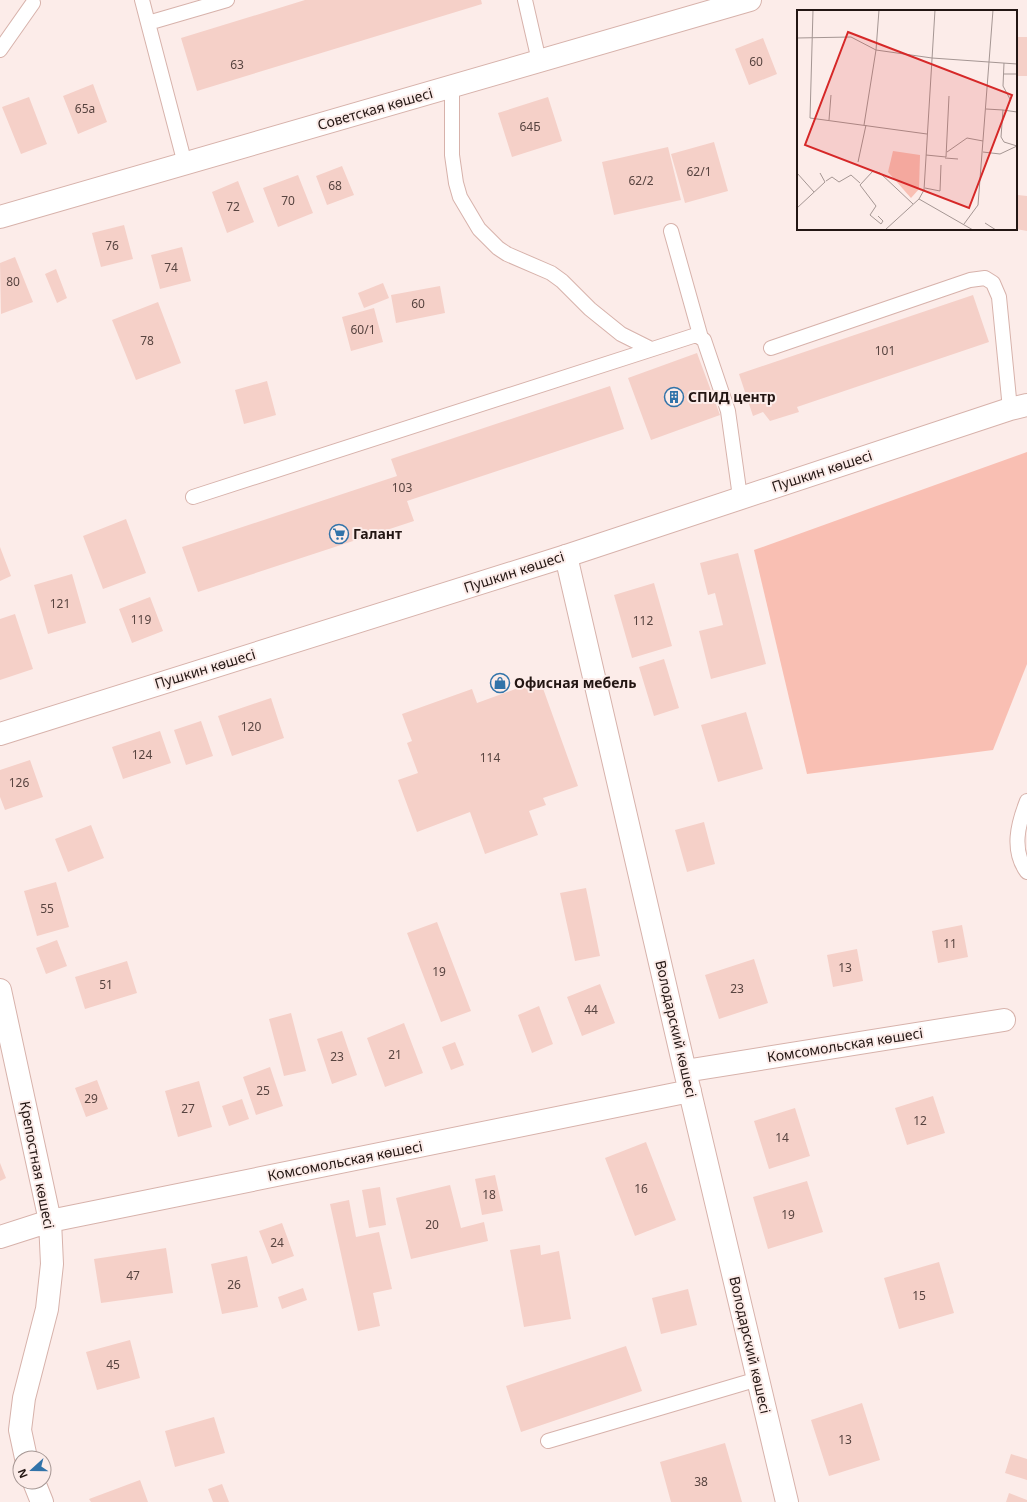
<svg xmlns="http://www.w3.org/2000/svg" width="1027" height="1502" viewBox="0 0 1027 1502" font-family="'Noto Sans',sans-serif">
	<rect width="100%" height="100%" fill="#fcece9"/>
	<!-- green -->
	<path fill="#f9bfb3" d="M1027 452V664L993 750 807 774 754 550Z"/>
	<!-- building -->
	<path fill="#f5d0c8" d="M305 0H481L482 4 197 91 181 38Z
		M1016 37H1027V76H1016Z
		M763 38 777 74 749 85 735 49Z
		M93 84 107 122 78 134 63 96Z
		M29 97 47 144 21 154 2 107Z
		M548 97 562 141 512 157 498 113Z
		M714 142 728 191 685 203 671 154Z
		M668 147 681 200 614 215 602 162Z
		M342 166 354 195 327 205 316 176Z
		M298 175 313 213 278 227 263 188Z
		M238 181 254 222 227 233 212 192Z
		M1018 195 1027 196V231L1016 229V205Z
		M124 225 133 259 101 267 92 233Z
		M182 247 191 281 160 289 151 255Z
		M15 257 33 302 1 314 0 263Z
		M56 269 67 298 57 303 45 274Z
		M383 283 389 298 364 308 358 293Z
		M440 286 445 313 396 323 391 295Z
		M973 295 989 342 797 407 799 412 770 421 763 412 753 416 739 374Z
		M158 302 181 363 136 380 112 320Z
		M374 308 383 342 351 351 342 317Z
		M697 353 720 415 651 440 628 378Z
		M267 381 276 415 244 424 235 390Z
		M610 386 624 429 407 501 414 521 198 592 182 547 397 476 391 459Z
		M126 519 146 573 103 589 83 536Z
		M0 547 11 576 0 581Z
		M738 553 766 664 711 679 699 631 723 625 715 593 708 595 700 563Z
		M72 574 86 623 48 634 34 585Z
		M654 583 672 646 632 658 614 595Z
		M150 597 163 631 132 643 119 609Z
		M15 614 33 669 0 680V619Z
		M664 659 679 708 654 716 639 667Z
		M540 680 578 786 543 798 546 805 529 811 538 835 485 854 470 812 417 832 398 780 418 773 407 743 412 741 402 714 472 689 477 703Z
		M271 698 284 738 232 756 218 716Z
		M746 712 763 769 718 782 701 725Z
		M201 721 213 756 186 765 174 730Z
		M160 731 171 763 123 779 112 747Z
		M30 760 43 797 5 810 0 797V770Z
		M704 822 715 864 687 872 675 830Z
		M91 825 104 858 68 872 55 839Z
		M56 882 69 927 37 936 24 891Z
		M586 888 600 956 575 961 560 893Z
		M437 922 471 1011 441 1022 407 933Z
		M962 925 968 957 938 963 932 931Z
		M57 940 67 966 46 974 36 948Z
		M857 949 863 981 833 987 827 955Z
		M754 959 768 1003 719 1019 705 975Z
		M127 961 137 993 85 1009 75 977Z
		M600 984 615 1023 582 1036 567 997Z
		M539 1006 553 1044 532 1053 518 1015Z
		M291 1013 306 1071 284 1076 269 1019Z
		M404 1023 423 1073 385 1087 367 1038Z
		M342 1031 357 1075 332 1084 317 1039Z
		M455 1042 464 1065 451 1070 442 1047Z
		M270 1067 283 1106 256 1115 243 1077Z
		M97 1080 108 1109 86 1117 75 1088Z
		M199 1081 212 1127 178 1137 165 1091Z
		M933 1096 945 1133 907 1145 895 1108Z
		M242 1099 249 1119 229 1126 222 1106Z
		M795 1108 810 1156 769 1169 754 1121Z
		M646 1142 676 1220 635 1236 605 1158Z
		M0 1163 6 1178 0 1181Z
		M495 1175 503 1211 482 1215 475 1179Z
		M807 1181 823 1232 768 1249 753 1197Z
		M450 1185 461 1228 484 1222 488 1241 411 1259 396 1198Z
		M380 1187 386 1225 369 1228 362 1190Z
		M349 1200 356 1237 379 1232 392 1289 373 1293 380 1326 358 1331 330 1204Z
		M282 1223 294 1256 272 1264 259 1231Z
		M540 1245 541 1255 559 1251 571 1319 524 1327 510 1250Z
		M166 1248 173 1293 101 1303 94 1259Z
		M247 1256 258 1307 222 1314 211 1264Z
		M939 1262 954 1313 899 1329 884 1278Z
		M303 1288 307 1300 282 1309 278 1297Z
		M688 1289 697 1325 661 1334 652 1298Z
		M130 1340 140 1378 97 1390 86 1352Z
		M626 1346 642 1391 521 1432 506 1386Z
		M862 1403 880 1460 829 1476 811 1420Z
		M214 1417 225 1453 175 1467 165 1431Z
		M725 1443 742 1502H671L660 1462Z
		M1011 1454 1027 1459V1480L1005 1473Z
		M140 1480 148 1502H91L89 1499Z
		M222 1484 229 1502H213L208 1489Z
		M1009 1493 1027 1500V1502H1006Z"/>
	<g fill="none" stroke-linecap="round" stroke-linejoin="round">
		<!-- lane casing -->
		<g stroke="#d7b2ab" stroke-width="16">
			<path id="lane" d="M142 0 148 23 227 0
				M525 0 539 61
				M148 23 185 164
				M0 50 33 3
				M452 87V155L456 183 460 197 479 229 498 248 507 254 551 273 562 281 590 309 621 334 651 349
				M671 231 701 338
				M771 348 970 280 985 278 993 283 999 297 1010 409
				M193 497 693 336H698L704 340 728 411 740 497
				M1027 801C1018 824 1011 850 1027 872
				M548 1441 758 1379"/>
		</g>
		<!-- street casing -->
		<g stroke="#d7b2ab" stroke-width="24">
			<path id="street" d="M0 217 750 0
				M566 556 685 1071 787 1502
				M0 990 50 1221 52 1264 47 1309 24 1398 20 1430 26 1458
				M685 1071 1004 1020
				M0 1237 50 1221 690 1091
				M34 1482 42 1502"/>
		</g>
		<!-- secondary casing -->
		<g stroke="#d7b2ab" stroke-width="24">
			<path id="secondary" d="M0 734 566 556 1010 409 1027 405"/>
		</g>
		<!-- lane -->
		<use href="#lane" stroke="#fff" stroke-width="14"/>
		<!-- street -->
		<use href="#street" stroke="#fff" stroke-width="22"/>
		<!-- secondary -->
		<use href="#secondary" stroke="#fff" stroke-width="22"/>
	</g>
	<!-- icons -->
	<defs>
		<g id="building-ring" transform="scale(1)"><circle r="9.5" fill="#fcece9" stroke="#3173a9" stroke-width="1.5"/><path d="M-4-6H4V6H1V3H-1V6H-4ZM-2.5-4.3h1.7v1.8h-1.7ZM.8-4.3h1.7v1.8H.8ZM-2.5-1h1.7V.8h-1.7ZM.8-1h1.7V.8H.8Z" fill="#3173a9"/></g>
		<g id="supermarket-ring" transform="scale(1)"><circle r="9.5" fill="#fcece9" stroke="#3173a9" stroke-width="1.5"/><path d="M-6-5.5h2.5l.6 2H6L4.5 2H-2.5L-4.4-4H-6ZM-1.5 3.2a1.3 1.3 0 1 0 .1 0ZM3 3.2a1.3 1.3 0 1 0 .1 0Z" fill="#3173a9"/></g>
		<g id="shop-ring" transform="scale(1)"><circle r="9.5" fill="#fcece9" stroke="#3173a9" stroke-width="1.5"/><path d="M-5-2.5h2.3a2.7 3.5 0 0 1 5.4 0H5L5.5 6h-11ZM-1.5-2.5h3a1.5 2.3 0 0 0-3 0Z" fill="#3173a9"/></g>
	</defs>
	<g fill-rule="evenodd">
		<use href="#building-ring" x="674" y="397"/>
		<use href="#supermarket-ring" x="339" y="534"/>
		<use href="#shop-ring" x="500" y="683"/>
	</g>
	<g text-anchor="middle" stroke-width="4" stroke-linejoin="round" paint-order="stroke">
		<!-- number labels -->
		<g font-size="12" fill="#584440">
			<text x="756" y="66">60</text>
			<text x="237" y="69">63</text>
			<text x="85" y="113">65а</text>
			<text x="530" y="131">64Б</text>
			<text x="699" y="176">62/1</text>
			<text x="641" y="185">62/2</text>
			<text x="335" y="190">68</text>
			<text x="288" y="205">70</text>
			<text x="233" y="211">72</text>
			<text x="112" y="250">76</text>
			<text x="171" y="272">74</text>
			<text x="13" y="286">80</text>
			<text x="418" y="308">60</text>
			<text x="363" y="334">60/1</text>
			<text x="147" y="345">78</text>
			<text x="885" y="355">101</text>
			<text x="402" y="492">103</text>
			<text x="60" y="608">121</text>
			<text x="141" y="624">119</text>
			<text x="643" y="625">112</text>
			<text x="251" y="731">120</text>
			<text x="142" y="759">124</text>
			<text x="490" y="762">114</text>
			<text x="19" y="787">126</text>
			<text x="47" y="913">55</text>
			<text x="950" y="948">11</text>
			<text x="845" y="972">13</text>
			<text x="439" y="976">19</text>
			<text x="106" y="989">51</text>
			<text x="737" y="993">23</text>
			<text x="591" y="1014">44</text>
			<text x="395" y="1059">21</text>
			<text x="337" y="1061">23</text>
			<text x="263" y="1095">25</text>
			<text x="91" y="1103">29</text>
			<text x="188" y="1113">27</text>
			<text x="920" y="1125">12</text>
			<text x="782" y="1142">14</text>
			<text x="641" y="1193">16</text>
			<text x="489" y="1199">18</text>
			<text x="788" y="1219">19</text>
			<text x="432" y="1229">20</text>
			<text x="277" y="1247">24</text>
			<text x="133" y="1280">47</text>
			<text x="234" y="1289">26</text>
			<text x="919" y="1300">15</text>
			<text x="113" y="1369">45</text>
			<text x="845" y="1444">13</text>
			<text x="701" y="1486">38</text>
		</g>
		<!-- street labels -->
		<g font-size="14" fill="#231613" stroke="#fcece9">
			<text transform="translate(375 109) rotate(-16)" y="5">Советская көшесі</text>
			<text transform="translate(822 471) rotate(-18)" y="5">Пушкин көшесі</text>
			<text transform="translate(514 572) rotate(-18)" y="5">Пушкин көшесі</text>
			<text transform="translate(205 669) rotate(-17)" y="5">Пушкин көшесі</text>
			<text transform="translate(676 1029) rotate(77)" y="5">Володарский көшесі</text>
			<text transform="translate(845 1045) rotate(-9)" y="5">Комсомольская көшесі</text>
			<text transform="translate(345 1161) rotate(-11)" y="5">Комсомольская көшесі</text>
			<text transform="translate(37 1165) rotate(79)" y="5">Крепостная көшесі</text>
			<text transform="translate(750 1345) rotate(77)" y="5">Володарский көшесі</text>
		</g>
		<!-- poi labels -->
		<g font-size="14" font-weight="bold" fill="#231613" stroke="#fcece9" text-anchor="start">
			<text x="688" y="402">СПИД центр</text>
			<text x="353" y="539">Галант</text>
			<text x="514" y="688">Офисная мебель</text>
		</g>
	</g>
	<!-- overview -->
	<g transform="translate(797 10)">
		<rect width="220" height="220" fill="#fcece9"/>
		<path d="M96 141 123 145 122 179 114 188 91 162Z" fill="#f9bfb3"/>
		<path fill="none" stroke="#a59693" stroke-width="1" d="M16 0 13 108 130 124M0 28 54 27 79 40 135 48 220 54M207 53 206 76 213 89M207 64H220M189 99 206 100M220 102 206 100 204 127 207 132 220 136M32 110 34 85M67 115 79 40 82 0M150 142 170 128 186 131M186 142 203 144 220 136V133M129 145 149 147 152 86M148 148 161 149M61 152 69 115M0 163 17 182M29 171 35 167 42 172 54 165 63 173M128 178 143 181 144 155M122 189 176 220M0 198 28 172 23 163M81 206 86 211 84 214 73 205 79 196 63 175 76 161 83 163 116 194M188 213 199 220M167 214 181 195 196 0M88 220 122 189 127 180 138 0"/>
		<path fill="#d62828" fill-opacity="0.15" stroke="#d62828" stroke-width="2" d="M51 22 215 85 172 198 8 135Z"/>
		<rect width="220" height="220" fill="none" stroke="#231613" stroke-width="2"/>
	</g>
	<!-- north arrow -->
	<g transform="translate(32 1470) rotate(249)"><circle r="19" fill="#fcece9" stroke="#a59693"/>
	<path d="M0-3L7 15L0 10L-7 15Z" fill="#3173a9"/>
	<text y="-6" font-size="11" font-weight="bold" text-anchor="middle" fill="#231613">N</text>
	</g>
</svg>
